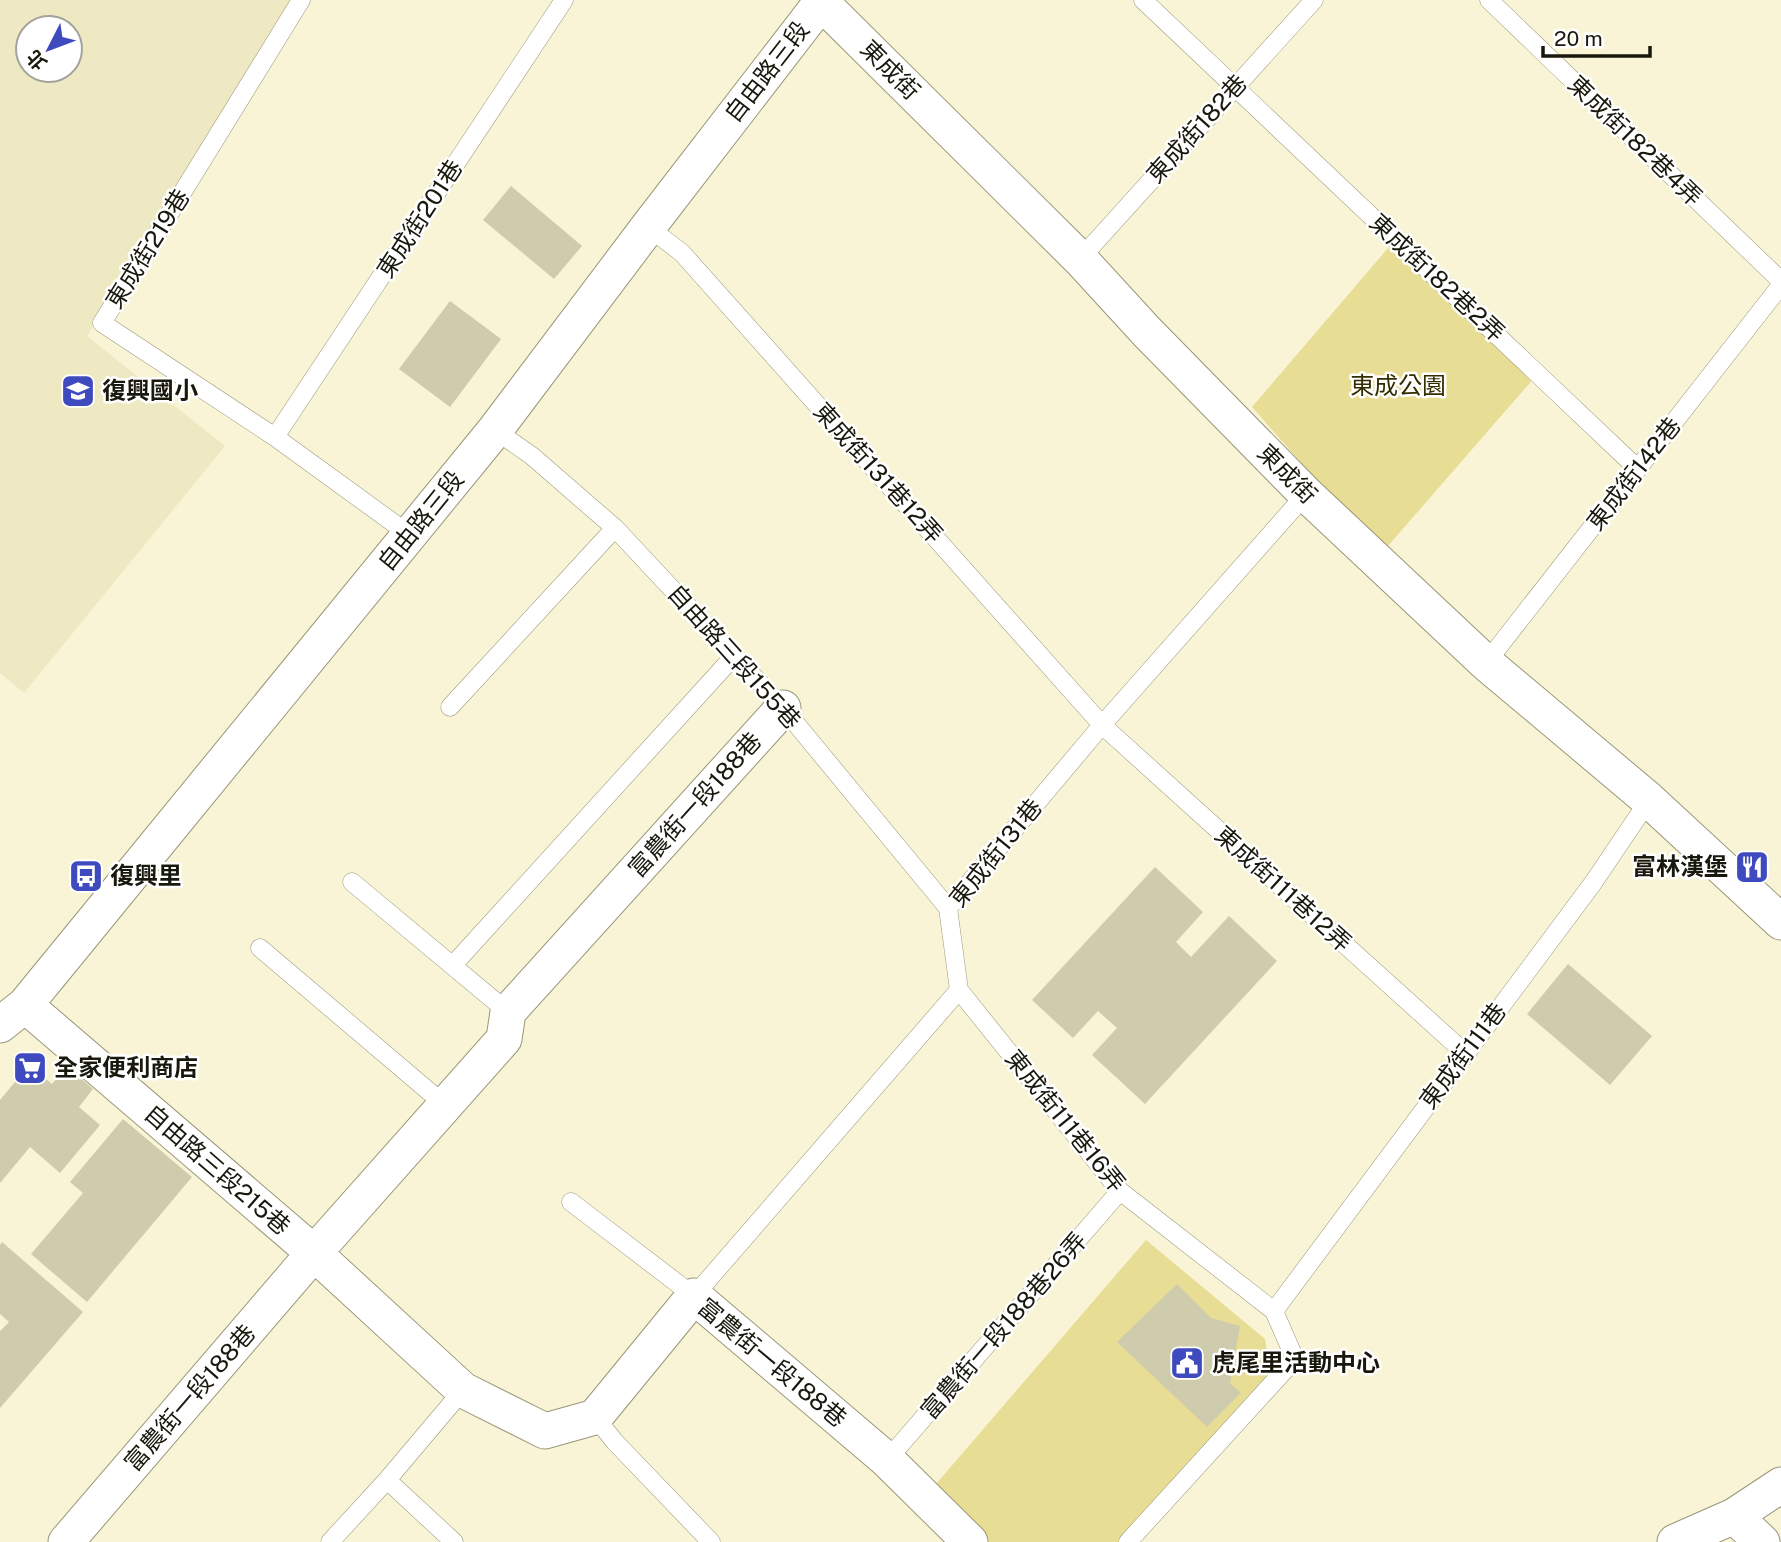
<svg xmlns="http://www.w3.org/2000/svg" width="1781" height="1542" viewBox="0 0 1781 1542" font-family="'Public Sans','Noto Sans TC',sans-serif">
	<rect width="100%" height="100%" fill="#f8f4d5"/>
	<!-- built -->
	<path fill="#eee9c2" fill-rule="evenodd" d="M0 0H294L87 336 225 446 24 693 0 673ZM28 28H70V70H28Z"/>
	<!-- green -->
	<path fill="#e8dd94" d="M1389 247 1535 377 1381 554 1252 407Z
		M1146 1240 1265 1339 1273 1388 1137 1542H985L930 1491Z"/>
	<!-- building -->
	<path fill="#cfcbad" d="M511 186 582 246 554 279 483 220Z
		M450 301 501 339 450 407 399 369Z
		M1155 867 1203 912 1176 942 1191 957 1229 916 1277 961 1145 1104 1092 1055 1117 1028 1098 1011 1073 1038 1032 1000Z
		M1568 964 1652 1036 1610 1085 1527 1014Z
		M29 1065 52 1084 67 1066 93 1089 79 1107 100 1125 60 1173 30 1147 0 1183V1100Z
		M123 1119 192 1177 87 1302 31 1254 83 1193 70 1182Z
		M2 1242 83 1312 0 1408V1331L9 1322 0 1314V1245Z
		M1177 1284 1211 1318 1240 1326 1230 1383 1241 1393 1207 1427 1117 1342Z"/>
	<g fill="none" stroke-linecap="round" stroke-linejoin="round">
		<!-- lane casing -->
		<g stroke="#9a9679" stroke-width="19">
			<path id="lane" d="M301 0 102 323 275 437 410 535
				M1143 0 1638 469
				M1489 0 1781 281
				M648 227 682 253 1102 725 1465 1053
				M1080 259 1314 0
				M495 430 532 456 615 528 783 708 948 908
				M275 437 564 0
				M1486 663 1781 285
				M450 707 615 528
				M352 882 508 1012
				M260 948 445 1105
				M453 965 734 656
				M959 990 1120 1191 1274 1311 1295 1359 1128 1542
				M571 1202 694 1296 959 990 948 908 1102 725 1306 494
				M1274 1311 1593 883 1649 800
				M595 1417 615 1442 711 1542
				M887 1460 1120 1191
				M387 1480 454 1542
				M330 1542 387 1480 463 1390"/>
		</g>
		<!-- street casing -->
		<g stroke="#9a9679" stroke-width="37">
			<path id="street" d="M819 0 1080 259 1147 332 1306 494 1486 663 1649 800 1781 922
				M25 1005 314 1253 463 1390 545 1431 595 1417 694 1296 887 1460 970 1542
				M0 1025 25 1005 495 430 648 227 823 0
				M1734 1516 1762 1542
				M66 1542 314 1253 504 1039 508 1012 783 708
				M1675 1542 1734 1516 1781 1485"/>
		</g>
		<!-- lane -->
		<use href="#lane" stroke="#fff" stroke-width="18"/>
		<!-- street -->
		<use href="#street" stroke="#fff" stroke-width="35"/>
	</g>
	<!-- icons -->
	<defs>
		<g id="school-square" transform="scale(1.75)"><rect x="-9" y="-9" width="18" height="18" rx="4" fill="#3f4abe" stroke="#fff"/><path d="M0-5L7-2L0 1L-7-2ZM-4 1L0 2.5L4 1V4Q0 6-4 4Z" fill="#fff"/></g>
		<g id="restaurant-square" transform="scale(1.75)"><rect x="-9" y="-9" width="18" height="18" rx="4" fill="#3f4abe" stroke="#fff"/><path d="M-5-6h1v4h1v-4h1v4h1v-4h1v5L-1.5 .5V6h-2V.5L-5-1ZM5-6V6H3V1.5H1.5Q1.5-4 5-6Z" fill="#fff"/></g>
		<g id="bus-square" transform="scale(1.75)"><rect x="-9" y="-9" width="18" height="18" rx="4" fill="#3f4abe" stroke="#fff"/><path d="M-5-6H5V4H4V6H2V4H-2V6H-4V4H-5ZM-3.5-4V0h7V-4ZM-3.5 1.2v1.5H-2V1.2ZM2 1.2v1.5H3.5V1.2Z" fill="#fff"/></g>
		<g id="supermarket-square" transform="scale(1.75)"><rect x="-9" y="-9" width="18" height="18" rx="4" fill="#3f4abe" stroke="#fff"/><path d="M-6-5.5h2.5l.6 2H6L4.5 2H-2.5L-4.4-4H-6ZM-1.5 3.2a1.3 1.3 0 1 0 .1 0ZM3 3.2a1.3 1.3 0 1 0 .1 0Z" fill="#fff"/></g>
		<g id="civic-square" transform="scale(1.75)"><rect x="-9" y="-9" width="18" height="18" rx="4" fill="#3f4abe" stroke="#fff"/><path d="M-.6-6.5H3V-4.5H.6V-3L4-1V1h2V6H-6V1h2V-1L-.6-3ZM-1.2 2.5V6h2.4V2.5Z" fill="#fff"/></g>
	</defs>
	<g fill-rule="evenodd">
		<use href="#school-square" x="78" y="391"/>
		<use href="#restaurant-square" x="1752" y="867"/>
		<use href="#bus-square" x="86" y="876"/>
		<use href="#supermarket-square" x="30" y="1068"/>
		<use href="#civic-square" x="1187" y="1363"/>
	</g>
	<g text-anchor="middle" stroke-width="5" stroke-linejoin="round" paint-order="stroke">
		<!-- street labels -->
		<g font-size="24" fill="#19180d" stroke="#fff">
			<text transform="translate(890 70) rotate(45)" y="8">東成街</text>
			<text transform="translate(767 72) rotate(-52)" y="8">自由路三段</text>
			<text transform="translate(1197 129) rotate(-48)" y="8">東成街182巷</text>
			<text transform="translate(1635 141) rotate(44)" y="8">東成街182巷4弄</text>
			<text transform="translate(420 219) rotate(-57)" y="8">東成街201巷</text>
			<text transform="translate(148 249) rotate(-58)" y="8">東成街219巷</text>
			<text transform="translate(1437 278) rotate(43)" y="8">東成街182巷2弄</text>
			<text transform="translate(878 473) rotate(48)" y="8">東成街131巷12弄</text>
			<text transform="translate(1287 474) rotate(45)" y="8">東成街</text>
			<text transform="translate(1634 474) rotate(-52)" y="8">東成街142巷</text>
			<text transform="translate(421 521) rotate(-51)" y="8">自由路三段</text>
			<text transform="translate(734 657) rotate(48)" y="8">自由路三段155巷</text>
			<text transform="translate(695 805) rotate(-48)" y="8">富農街一段188巷</text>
			<text transform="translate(996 853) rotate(-51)" y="8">東成街131巷</text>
			<text transform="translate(1283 889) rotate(42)" y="8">東成街111巷12弄</text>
			<text transform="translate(1463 1056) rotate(-53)" y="8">東成街111巷</text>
			<text transform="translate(1065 1121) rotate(51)" y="8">東成街111巷16弄</text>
			<text transform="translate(217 1170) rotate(41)" y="8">自由路三段215巷</text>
			<text transform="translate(1004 1326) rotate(-49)" y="8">富農街一段188巷26弄</text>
			<text transform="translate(772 1363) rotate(40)" y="8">富農街一段188巷</text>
			<text transform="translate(190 1398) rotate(-49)" y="8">富農街一段188巷</text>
		</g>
		<!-- park labels -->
		<g font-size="24" fill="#342d00" stroke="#fff">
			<text x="1398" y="394">東成公園</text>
		</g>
		<!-- poi labels -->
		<g font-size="24" font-weight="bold" fill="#19180d" stroke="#fff" text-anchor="start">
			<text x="102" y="399">復興國小</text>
			<text x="1728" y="875" text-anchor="end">富林漢堡</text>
			<text x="110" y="884">復興里</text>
			<text x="54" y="1076">全家便利商店</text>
			<text x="1212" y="1371">虎尾里活動中心</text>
		</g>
	</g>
	<!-- north arrow -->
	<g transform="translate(49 49) rotate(228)"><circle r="33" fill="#ffffff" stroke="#a3a39e" stroke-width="2"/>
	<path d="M0-5L12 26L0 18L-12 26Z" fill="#3f4abe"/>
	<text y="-10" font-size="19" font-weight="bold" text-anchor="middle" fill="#19180d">北</text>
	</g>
	<!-- scale -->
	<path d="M1543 46v10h107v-10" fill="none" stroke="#19180d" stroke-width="3.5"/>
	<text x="1554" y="46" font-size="21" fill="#19180d" stroke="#ffffff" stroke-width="5" paint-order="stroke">20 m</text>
</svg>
